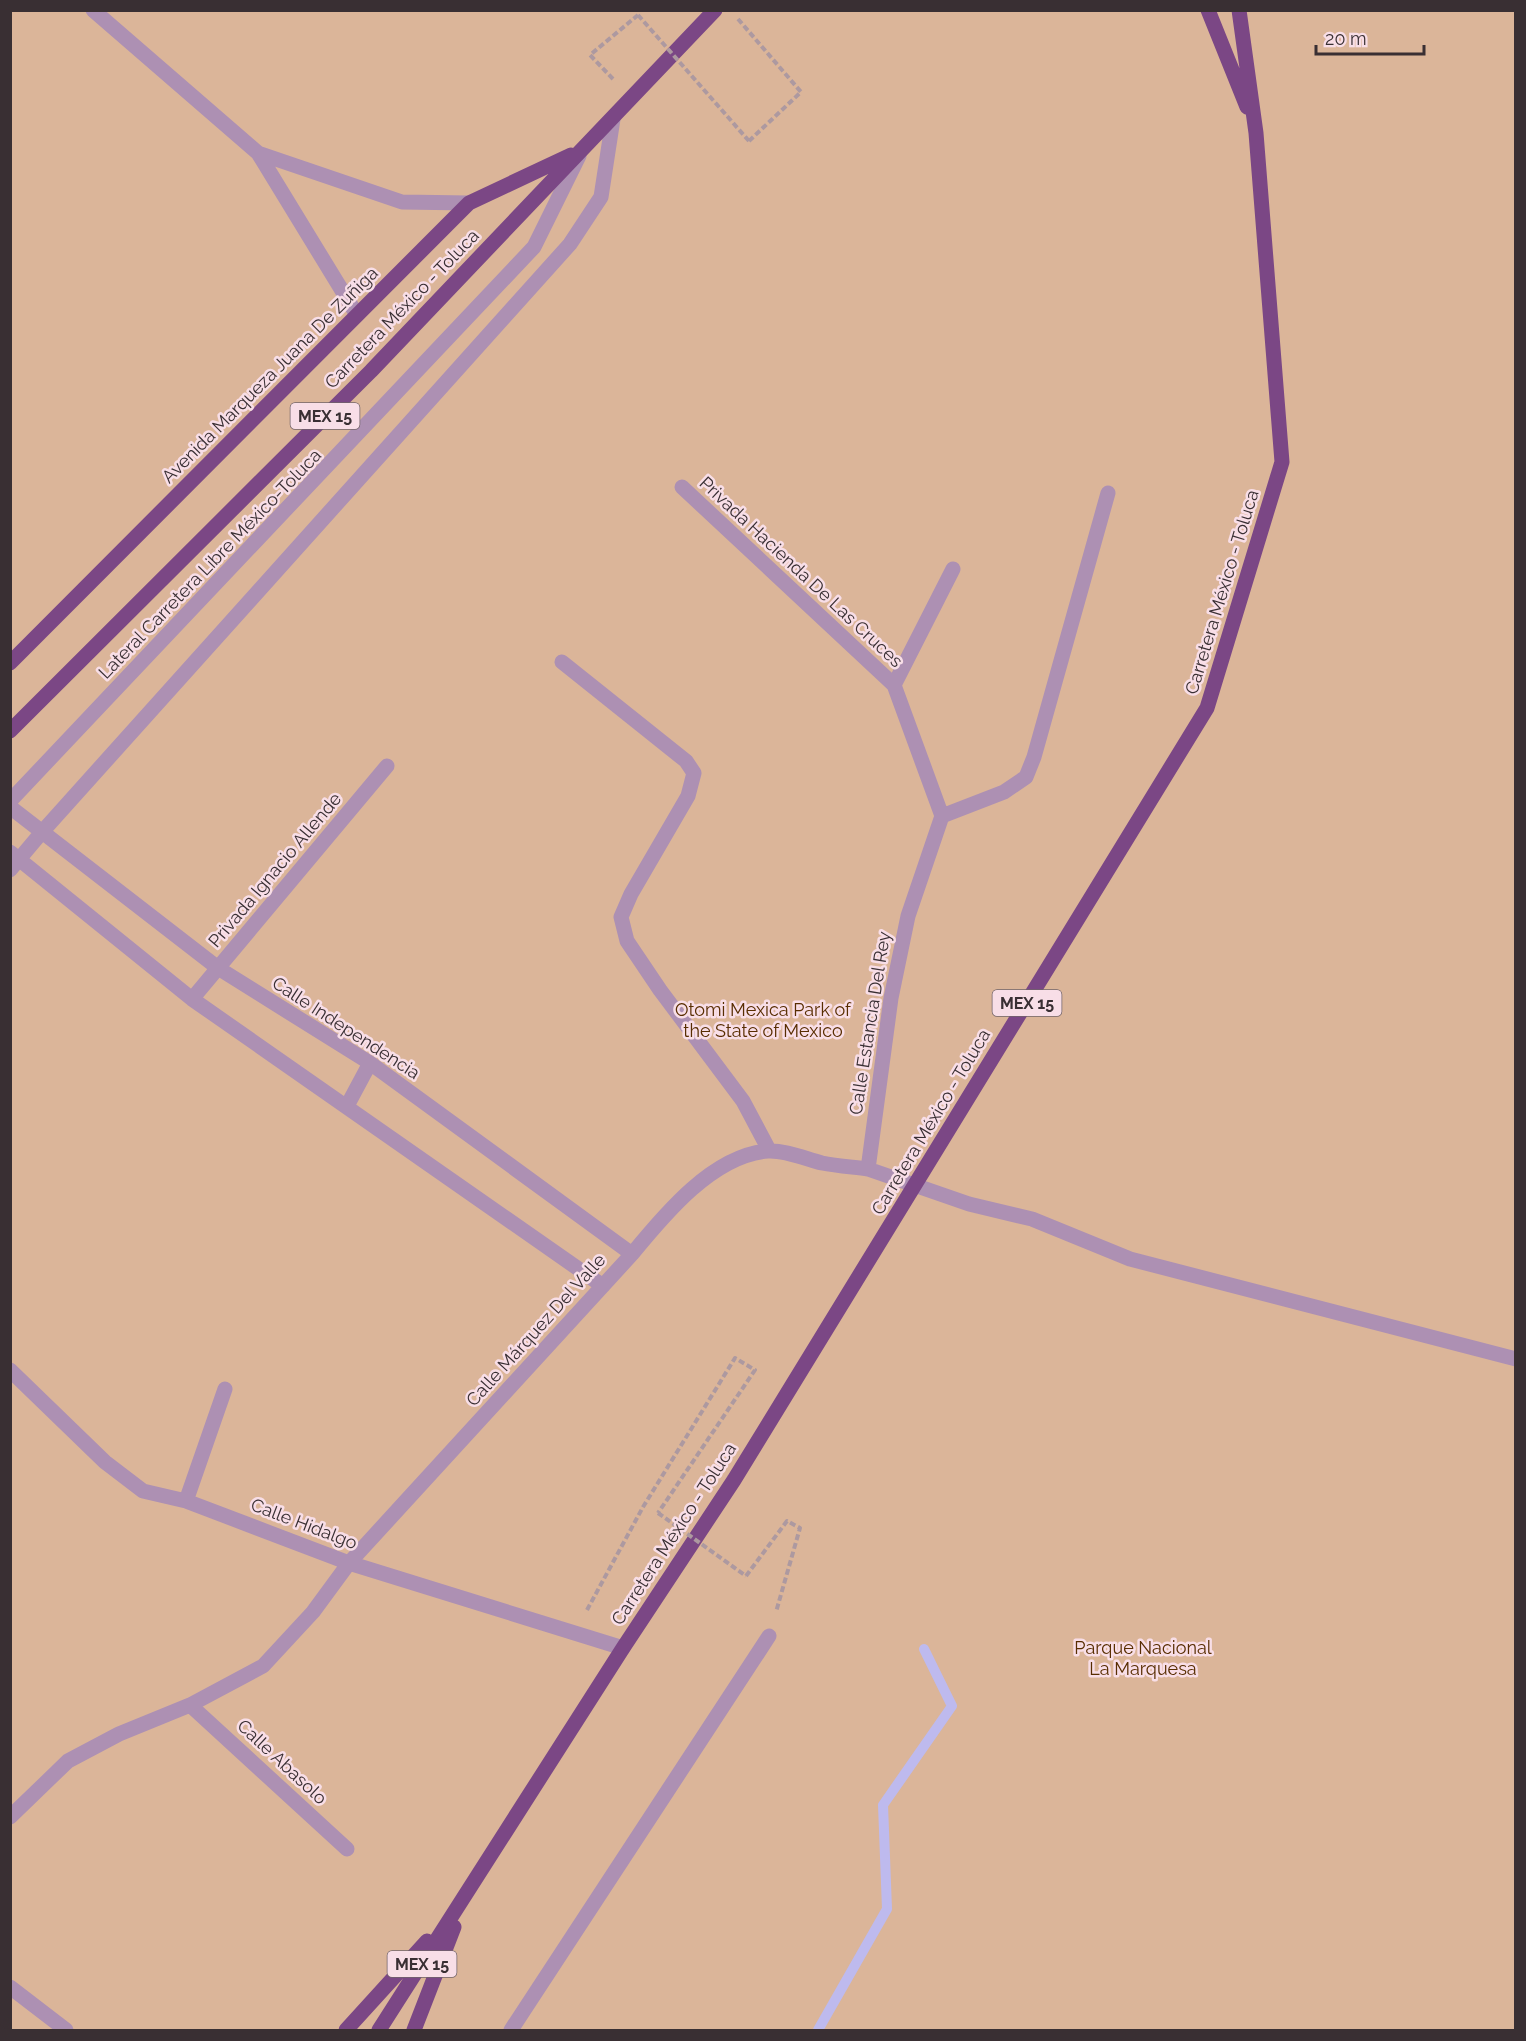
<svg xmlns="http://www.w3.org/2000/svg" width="1526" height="2041" viewBox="0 0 1526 2041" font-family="Raleway,sans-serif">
	<rect width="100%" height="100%" fill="#f8dee7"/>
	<!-- green -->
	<path fill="#dbb599" d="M11 11H1515V2030H11Z"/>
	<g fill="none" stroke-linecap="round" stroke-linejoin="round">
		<!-- stream -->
		<path stroke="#bebaee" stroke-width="10" d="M818 2030 887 1909 883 1805 952 1706 924 1649"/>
		<!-- path -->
		<path stroke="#ad99a0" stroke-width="4" stroke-dasharray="6 3" stroke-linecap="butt" d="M738 19 801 92 749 141
			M613 79 590 55 638 15
			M746 1576 787 1521 800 1528 776 1612
			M587 1610 643 1507 735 1358 755 1370 658 1513"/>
		<!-- minor -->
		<path stroke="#ad90b3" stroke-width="15" d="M93 10 258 153 357 315
			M258 153 402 202 469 203
			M682 487 894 685 942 816
			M562 662 686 761 694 773 688 796 631 894 621 917 627 941 660 990 743 1101 769 1150
			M894 685 953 569
			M10 801 534 247 579 156
			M10 807 218 968 370 1063 632 1254
			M10 852 192 999 603 1286
			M10 870 42 832 570 244 601 197 613 119
			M192 999 387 766
			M347 1106 370 1063
			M868 1169 969 1204 1032 1219 1130 1259 1516 1359
			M10 1370 105 1462 143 1491 186 1501 349 1563 623 1648
			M186 1501 225 1389
			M190 1705 347 1849
			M10 1817 68 1761 119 1734 190 1705 263 1666 313 1612 349 1563 632 1254C664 1215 713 1155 768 1151 785 1150 806 1159 822 1163 837 1166 853 1167 868 1169L891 998 908 916 942 816 1004 792 1026 777 1034 757 1108 493
			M10 1987 66 2030
			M511 2030 769 1636"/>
		<!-- major -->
		<path stroke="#7b4785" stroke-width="15" d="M1208 10 1247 107
			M10 663 469 203 571 155
			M10 731 371 371 715 10
			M346 2030 427 1941
			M379 2030 623 1648 734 1480 1207 708 1282 462 1256 133 1239 10
			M414 2030 454 1927"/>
		<!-- path-bridge -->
		<path stroke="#ad99a0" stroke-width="4" stroke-dasharray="6 3" stroke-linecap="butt" d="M638 15 749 141
			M658 1513 746 1576"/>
	</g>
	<g text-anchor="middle" stroke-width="5" stroke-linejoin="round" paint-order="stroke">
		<!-- shield labels -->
		<g fill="#f8dee7" stroke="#726469" stroke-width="1.5">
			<rect x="290.5" y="403" width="69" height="26" rx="4.5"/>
			<rect x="992.5" y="990" width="69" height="26" rx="4.5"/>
			<rect x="387.5" y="1951" width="69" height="26" rx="4.5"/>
		</g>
		<g font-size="16" font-weight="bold" fill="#392f33">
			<text x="325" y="422">MEX 15</text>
			<text x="1027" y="1009">MEX 15</text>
			<text x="422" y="1970">MEX 15</text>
		</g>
		<!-- street labels -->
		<g font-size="18" fill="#392f33" stroke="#f8dee7">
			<text transform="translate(402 309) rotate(-46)" y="6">Carretera México - Toluca</text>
			<text transform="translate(270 375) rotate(-45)" y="6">Avenida Marqueza Juana De Zuñiga</text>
			<text transform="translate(210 564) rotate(-46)" y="6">Lateral Carretera Libre México-Toluca</text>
			<text transform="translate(801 572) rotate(43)" y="6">Privada Hacienda De Las Cruces</text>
			<text transform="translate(1222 592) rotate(-73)" y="6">Carretera México - Toluca</text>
			<text transform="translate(275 870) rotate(-50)" y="6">Privada Ignacio Allende</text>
			<text transform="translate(870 1023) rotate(-81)" y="6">Calle Estancia Del Rey</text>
			<text transform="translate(346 1028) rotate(33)" y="6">Calle Independencia</text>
			<text transform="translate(931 1122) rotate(-59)" y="6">Carretera México - Toluca</text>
			<text transform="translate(536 1330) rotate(-48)" y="6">Calle Márquez Del Valle</text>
			<text transform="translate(304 1524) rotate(21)" y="6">Calle Hidalgo</text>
			<text transform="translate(674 1534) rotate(-57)" y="6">Carretera México - Toluca</text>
			<text transform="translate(282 1762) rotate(43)" y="6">Calle Abasolo</text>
		</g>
		<!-- park labels -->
		<g font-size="18" fill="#582d01" stroke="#f8dee7">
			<text x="763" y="1016">Otomi Mexica Park of<tspan x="763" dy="21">the State of Mexico</tspan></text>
			<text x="1143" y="1654">Parque Nacional<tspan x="1143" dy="21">La Marquesa</tspan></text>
		</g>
	</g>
	<!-- border -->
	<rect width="1526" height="2041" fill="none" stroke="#392f33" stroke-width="24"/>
	<!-- scale -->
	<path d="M1316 45v9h108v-9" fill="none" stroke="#392f33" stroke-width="3"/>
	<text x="1325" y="45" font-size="18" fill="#392f33" stroke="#f8dee7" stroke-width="4.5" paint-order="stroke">20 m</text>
</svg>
